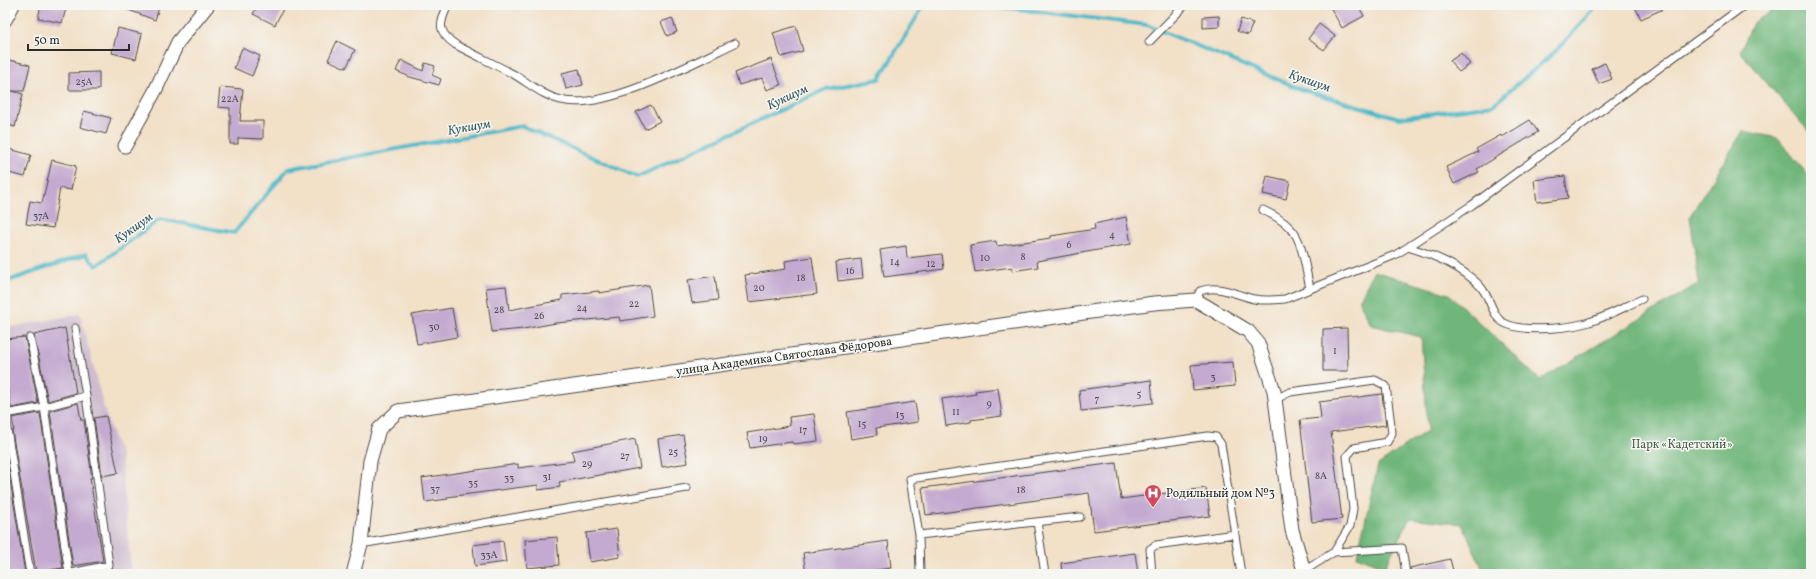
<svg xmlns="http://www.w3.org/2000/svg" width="1816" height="579" viewBox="0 0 1816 579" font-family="Vollkorn,serif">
	<rect width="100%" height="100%" fill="#f6f6f2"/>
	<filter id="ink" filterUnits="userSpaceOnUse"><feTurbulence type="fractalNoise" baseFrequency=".025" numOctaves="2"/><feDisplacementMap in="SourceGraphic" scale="8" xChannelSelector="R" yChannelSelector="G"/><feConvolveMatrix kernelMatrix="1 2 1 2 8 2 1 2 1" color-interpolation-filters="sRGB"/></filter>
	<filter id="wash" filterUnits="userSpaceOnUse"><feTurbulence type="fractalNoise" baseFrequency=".012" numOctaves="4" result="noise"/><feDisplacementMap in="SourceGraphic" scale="16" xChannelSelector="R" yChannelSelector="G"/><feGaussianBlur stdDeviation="0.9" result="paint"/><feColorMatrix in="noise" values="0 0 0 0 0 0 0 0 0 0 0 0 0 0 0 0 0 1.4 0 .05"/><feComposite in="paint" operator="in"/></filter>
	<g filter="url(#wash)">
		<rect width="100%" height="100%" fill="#f2e0c7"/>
		<!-- industrial -->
		<path fill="#cfbdcf" d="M80 314 106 416 121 456 131 574H5V328Z"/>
		<!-- forest -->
		<path fill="#70b67a" stroke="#4e7052" d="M1781 5H1811V134L1740 52 1753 23Z
			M1743 131 1778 138 1811 179V574H1485L1462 524 1410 518 1385 567 1357 556 1378 465 1428 430 1421 337 1371 325 1359 301 1374 271 1449 294 1540 380 1699 283 1690 216Z"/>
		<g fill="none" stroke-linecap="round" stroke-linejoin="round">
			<!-- stream -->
			<path stroke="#4cb8c8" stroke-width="4" d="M984 5 1147 25 1303 90 1399 118 1493 105 1556 51 1598 5
				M5 282 86 254 96 266 160 219 234 233 288 169 522 126 637 177 826 89 879 79 924 5"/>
		</g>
		<g id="blocks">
			<!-- building -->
			<path fill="#c4aad0" d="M41 5H67L62 23 38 18Z
				M118 5H160L155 20 118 6Z
				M258 5H285L275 25 253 14Z
				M1329 5H1358L1364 16 1342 28Z
				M1634 5H1672L1641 19Z
				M1219 16V27L1203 28V17Z
				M672 18 677 32 667 36 661 22Z
				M1241 19 1253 23 1248 35 1237 31Z
				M1319 24 1335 36 1324 50 1308 39Z
				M796 26 803 51 781 57 773 33Z
				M118 28 142 34 136 59 112 53Z
				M337 41 355 50 346 68 328 60Z
				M242 48 260 56 252 76 234 68Z
				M1461 53 1470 64 1459 72 1450 61Z
				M5 59 30 65 24 91H12L23 94 15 127 5 124Z
				M771 59 781 85 767 90 762 78 739 85 735 73Z
				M401 60 423 71 425 63 435 66 432 75 441 79 439 85 410 77 396 71Z
				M1605 63 1612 79 1599 84 1592 69Z
				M579 69 583 85 566 89 562 73Z
				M99 72V90H69V73Z
				M220 87 243 89 240 121H263V139L238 138V144H230V108L218 107Z
				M651 105 660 121 645 129 636 112Z
				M84 111 111 118 106 134 80 127Z
				M1530 120 1538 132 1477 169 1479 172 1454 184 1446 167 1478 152 1476 149 1501 135 1502 137Z
				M5 148 31 155 25 177 5 172Z
				M52 160 76 166 71 190 60 188 53 228 26 224 30 201 42 203Z
				M1267 176 1290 181 1286 199 1263 194Z
				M1565 176 1568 198 1537 202 1534 180Z
				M1126 217 1131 244 1037 261 1038 267 1012 271V267L975 272 970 245 996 241 997 246 1051 238V236L1095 229 1094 224Z
				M906 246 907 258 942 254 944 269 884 277 880 250Z
				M812 257 817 294 749 302 745 275 786 269 785 261Z
				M861 259 863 278 838 281 836 262Z
				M715 276 718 300 692 303 688 280Z
				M649 285 653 316 620 321 619 317 556 323 523 329 492 332 486 288 506 286 509 310 562 300V295L599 291V293Z
				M452 308 457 337 417 344 412 315Z
				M65 328 76 393 48 401 34 335Z
				M1347 328 1348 371H1323V329Z
				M25 337 38 403 11 408 5 372V339Z
				M1233 362 1235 386 1193 390 1191 365Z
				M1151 380 1153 403 1081 411 1079 390Z
				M998 388 1002 416 971 420V422L946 426 942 399 976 394 975 391Z
				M1382 394 1386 425 1331 432 1342 519 1312 522 1300 420 1321 418 1319 402Z
				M915 402 918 422 876 428 877 435 851 439 847 412Z
				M78 403 81 420H84L92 478H90L103 561 73 566 50 411Z
				M40 413 63 568 36 572 12 431H14L12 418Z
				M814 414 818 441 793 444 792 442 750 448 747 433 790 426 789 417Z
				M106 416 118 473 102 476 94 418Z
				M683 435 688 463 662 467 658 439Z
				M635 439 640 468 559 482 560 487 538 490V485L447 497 448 499 425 502 422 478 518 464V468L574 461 572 451Z
				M5 448 25 573 17 574H5Z
				M1116 463 1121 499 1206 488 1210 516 1094 531 1089 493 926 515 922 488Z
				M617 529 620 557 590 562 586 533Z
				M557 537 559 565 527 568 525 540Z
				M503 541 506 562 475 566 473 545Z
				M888 541 891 568 850 574H806L803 553Z
				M1135 553 1138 574H1062L1061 563Z
				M1450 559 1454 574H1411L1410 568Z"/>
		</g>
	</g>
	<g filter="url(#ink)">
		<use href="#blocks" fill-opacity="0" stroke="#494642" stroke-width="1"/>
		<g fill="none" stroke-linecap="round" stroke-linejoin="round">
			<!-- lane casing -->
			<g stroke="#494642" stroke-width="9">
				<path id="lane" d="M448 5C439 24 437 32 456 45 475 55 494 64 513 74 529 83 543 96 561 100 604 112 695 62 735 43
					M1149 42 1185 5
					M1263 210C1273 215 1283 220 1291 229 1303 240 1306 273 1310 288
					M1408 247C1434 255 1461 266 1480 286 1489 296 1491 309 1498 318 1512 335 1567 328 1586 323 1605 318 1624 307 1642 299
					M1196 300 1200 291C1219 284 1236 295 1254 299 1264 301 1276 300 1285 299L1395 255 1408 247 1472 205 1745 5
					M30 338 44 407 69 573 59 574
					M1276 399 1290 392 1375 380 1386 386 1392 433 1387 442 1354 448 1347 456 1353 509 1350 526 1334 552 1304 571
					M5 414 44 407 86 396
					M5 416 30 574
					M1037 522 1045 574
					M919 535 1080 517
					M361 544 687 488
					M1334 552 1402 548 1406 574
					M67 574 109 565 86 396 75 328
					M920 574 919 535 910 479 1208 436 1216 437 1221 444 1241 574
					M1152 574 1150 549 1156 545 1235 534"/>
			</g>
			<!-- street casing -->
			<g stroke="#494642" stroke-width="15">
				<path id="street" d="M5 20 13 5
					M125 146 155 91 178 42 208 5
					M353 574 361 544 370 461 379 429 398 411 1154 303 1196 300 1248 331 1258 343 1274 391 1292 530 1305 574"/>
			</g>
			<!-- lane -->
			<use href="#lane" stroke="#fff" stroke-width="7"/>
			<!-- street -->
			<use href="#street" stroke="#fff" stroke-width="13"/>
		</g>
	</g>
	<!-- icons -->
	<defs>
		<g id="hospital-pin" transform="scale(0.9)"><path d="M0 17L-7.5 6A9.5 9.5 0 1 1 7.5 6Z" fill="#d1495b" stroke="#f6f6f2"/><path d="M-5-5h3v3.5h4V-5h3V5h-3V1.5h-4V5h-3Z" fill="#fff"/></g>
	</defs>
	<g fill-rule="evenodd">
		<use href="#hospital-pin" x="1153" y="493"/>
	</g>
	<g text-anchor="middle" stroke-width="3" stroke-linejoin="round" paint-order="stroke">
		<!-- number labels -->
		<g font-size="10" fill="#514b54">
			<text x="84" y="85">25А</text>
			<text x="230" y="102">22А</text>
			<text x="41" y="219">37А</text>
			<text x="1112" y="238">4</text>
			<text x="1069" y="248">6</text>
			<text x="1023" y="260">8</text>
			<text x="985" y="261">10</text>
			<text x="895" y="265">14</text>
			<text x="931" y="267">12</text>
			<text x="850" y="274">16</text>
			<text x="801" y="281">18</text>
			<text x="759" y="291">20</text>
			<text x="634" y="307">22</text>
			<text x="582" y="311">24</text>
			<text x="499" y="313">28</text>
			<text x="539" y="319">26</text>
			<text x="434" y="330">30</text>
			<text x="1335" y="354">1</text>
			<text x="1213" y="380">3</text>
			<text x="1139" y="397">5</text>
			<text x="1097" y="402">7</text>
			<text x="989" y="407">9</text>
			<text x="956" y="415">11</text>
			<text x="900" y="418">13</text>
			<text x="862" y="427">15</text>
			<text x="803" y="433">17</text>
			<text x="763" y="442">19</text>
			<text x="673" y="455">25</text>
			<text x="625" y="459">27</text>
			<text x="587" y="467">29</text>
			<text x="1321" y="479">8А</text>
			<text x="547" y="480">31</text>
			<text x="509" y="481">33</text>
			<text x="473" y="486">35</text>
			<text x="435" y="492">37</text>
			<text x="1021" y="493">18</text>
			<text x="489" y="558">33А</text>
		</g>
		<!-- street labels -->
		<g font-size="12" fill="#2b2b2b" stroke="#f6f6f2">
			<text transform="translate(784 356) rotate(-8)" y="4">улица Академика Святослава Фёдорова</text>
		</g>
		<!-- park labels -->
		<g font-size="12" fill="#485e49" stroke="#f6f6f2">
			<text x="1682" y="448">Парк «Кадетский»</text>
		</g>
		<!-- poi labels -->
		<g font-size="12" fill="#2b2b2b" stroke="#f6f6f2" text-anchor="start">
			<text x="1166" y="497">Родильный дом №3</text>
		</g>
		<!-- water labels -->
		<g font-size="13" font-style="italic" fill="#375c62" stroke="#f6f6f2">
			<text transform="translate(1310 80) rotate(19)" y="5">Кукшум</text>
			<text transform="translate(787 96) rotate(-25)" y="5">Кукшум</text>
			<text transform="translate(469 126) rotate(-10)" y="5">Кукшум</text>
			<text transform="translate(133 227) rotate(-35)" y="5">Кукшум</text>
		</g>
	</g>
	<!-- margin -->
	<rect width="1816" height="579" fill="none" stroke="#f6f6f2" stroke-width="20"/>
	<!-- scale -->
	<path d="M28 44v6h101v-6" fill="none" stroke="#2b2b2b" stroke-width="2"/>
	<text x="34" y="44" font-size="12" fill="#2b2b2b" stroke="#f6f6f2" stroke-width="3" paint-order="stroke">50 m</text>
</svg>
